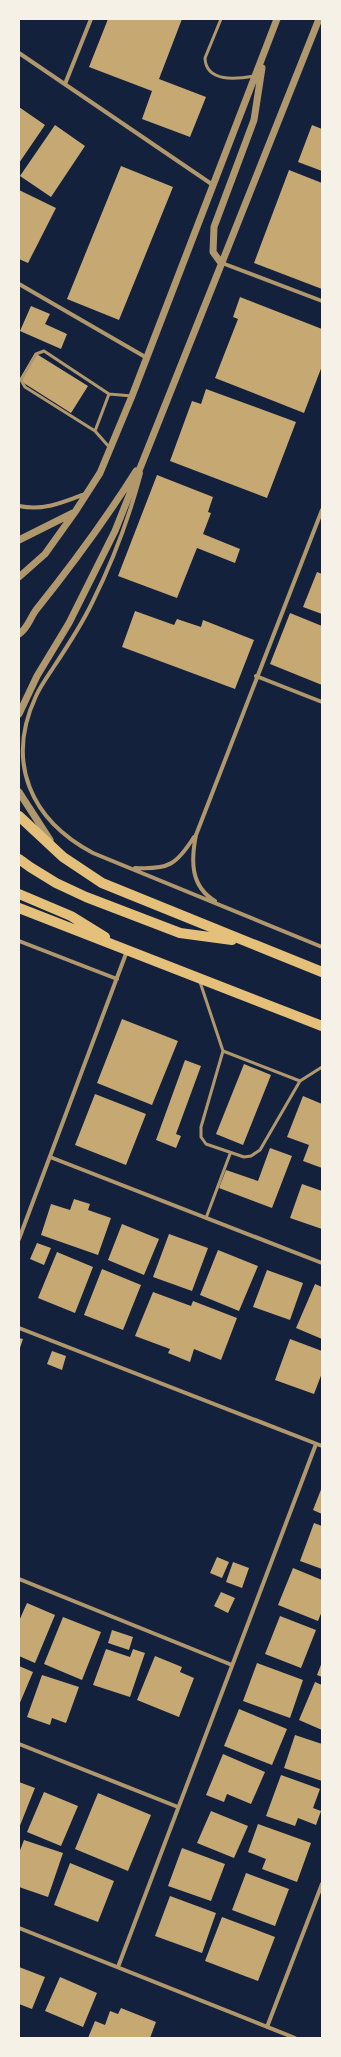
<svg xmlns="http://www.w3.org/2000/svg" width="341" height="2057" viewBox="0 0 341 2057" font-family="'PT Sans',sans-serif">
	<rect width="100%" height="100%" fill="#14213d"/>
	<!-- building -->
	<path fill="#c6a872" d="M108 19H182L159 79 206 97 190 137 142 119 152 91 89 67Z
		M19 107 45 125 19 163Z
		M55 125 85 146 51 197 20 176Z
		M312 125 322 129V171L298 162Z
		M121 166 173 187 119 320 67 299Z
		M289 170 322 183V289L254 263Z
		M19 190 56 208 28 263 19 259Z
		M240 297 322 329V366L304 413 215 378 238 319 233 317Z
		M31 306 50 314 45 324 67 334 61 349 20 331Z
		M35 353 88 386 71 413 19 380Z
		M206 389 296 422 267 498 170 461 192 401 201 404Z
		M157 475 213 497 208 512 211 513 203 534 240 549 235 563 197 548 177 598 118 576Z
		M317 572 322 574V614L303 607Z
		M135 611 174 625 177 619 201 627 203 620 254 640 235 689 122 647Z
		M290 613 322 626V685L270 664Z
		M122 1019 178 1041 152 1105 97 1083Z
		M185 1060 201 1066 176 1134 181 1136 176 1148 156 1140Z
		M244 1064 271 1075 243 1145 216 1134Z
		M95 1094 146 1114 126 1165 75 1145Z
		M303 1096 322 1104V1168L303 1161 309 1145 287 1137Z
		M270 1148 292 1156 272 1208 219 1188 226 1170 258 1181Z
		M302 1184 322 1191V1229L290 1218Z
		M74 1199 90 1204 88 1210 111 1218 98 1255 41 1235 51 1204 70 1210Z
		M122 1224 159 1239 144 1275 108 1260Z
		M169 1234 208 1248 192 1291 153 1277Z
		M37 1243 51 1248 44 1265 30 1259Z
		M218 1250 258 1266 239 1311 200 1295Z
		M57 1252 93 1267 75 1313 38 1298Z
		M102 1269 141 1285 123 1330 84 1315Z
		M267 1270 303 1283 290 1320 253 1307Z
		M315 1284 322 1287V1339L296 1328Z
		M153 1292 191 1306 193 1301 237 1318 221 1360 194 1349 190 1362 168 1353 170 1349 135 1336Z
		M19 1338 23 1339 19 1351Z
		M290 1339 322 1351V1373L314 1394 275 1380Z
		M52 1351 66 1356 62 1370 47 1364Z
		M322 1487V1514L313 1510Z
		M314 1523 322 1526V1569L300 1561Z
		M217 1557 229 1562 222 1578 210 1573Z
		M233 1562 249 1568 242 1588 226 1582Z
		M293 1568 322 1580V1611L318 1621 278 1605Z
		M221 1592 235 1598 228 1613 214 1606Z
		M27 1603 55 1615 35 1663 19 1656V1621Z
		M280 1616 316 1630 301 1668 265 1654Z
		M63 1617 101 1632 82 1680 44 1664Z
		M112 1630 133 1637 129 1650 108 1643Z
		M106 1649 130 1657 133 1649 145 1653 130 1697 93 1685Z
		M155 1656 182 1667 180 1672 194 1678 179 1717 137 1700Z
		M322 1662V1677L317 1675Z
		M257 1663 303 1680 290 1718 243 1701Z
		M19 1666 33 1672 19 1705Z
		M42 1675 79 1687 66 1723 52 1718 50 1725 27 1717Z
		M315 1682 322 1685V1730L299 1720Z
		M239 1709 287 1729 272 1765 224 1746Z
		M295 1735 322 1744V1781L284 1768Z
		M223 1754 265 1772 251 1804 227 1794 224 1802 206 1795Z
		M281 1775 320 1789 313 1808 321 1811 316 1825 298 1818 295 1826 266 1816Z
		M19 1782 35 1788 19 1828Z
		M44 1792 78 1806 61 1846 27 1832Z
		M98 1793 151 1815 128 1871 75 1849Z
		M211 1811 248 1826 234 1858 197 1843Z
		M258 1824 311 1843 297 1882 262 1869 266 1859 248 1852Z
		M24 1840 63 1853 48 1897 19 1887V1853Z
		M182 1848 225 1864 211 1901 168 1886Z
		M70 1863 114 1881 98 1922 54 1905Z
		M246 1873 289 1889 275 1926 232 1910Z
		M170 1896 216 1913 202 1953 155 1936Z
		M222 1917 275 1937 258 1981 205 1961Z
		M19 1967 45 1977 32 2009 19 2004Z
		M60 1977 97 1993 83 2027 45 2011Z
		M121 2008 156 2022 150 2038H88L95 2021 105 2025 110 2011 118 2014Z"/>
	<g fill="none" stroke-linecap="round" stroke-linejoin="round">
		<!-- service -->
		<path stroke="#b1986c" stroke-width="3" d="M221 19 205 58C206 83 237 79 254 76
			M95 431 25 387 21 380 36 354 44 351 109 394
			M110 448 95 431 109 394 132 396
			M200 982 223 1051 300 1081 322 1067
			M223 1051 201 1127V1137L206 1144 244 1157 251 1156 260 1150 300 1081
			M206 1218 230 1154"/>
		<!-- minor -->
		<path stroke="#b1986c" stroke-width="4" d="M19 53 213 185
			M65 84 91 19
			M222 263 322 301
			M19 284 147 358
			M141 473C129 518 113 561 92 603 81 626 67 647 53 668 47 677 40 687 36 696 5 763 31 820 93 853L322 947
			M19 506C43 511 62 503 85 494
			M256 676 322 702
			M135 868C169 870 177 864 194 837
			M215 901C190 886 191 860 196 835L322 510
			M19 941 117 979
			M50 1157 322 1263
			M19 1239 127 951
			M19 1328 322 1446
			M19 1579 232 1665
			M19 1744 178 1807
			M19 1928 295 2038
			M118 1967 316 1444
			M267 2027 322 1884"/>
		<!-- tertiary -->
		<path stroke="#b1986c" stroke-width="7" d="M221 263 213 252 214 227 254 120 262 68
			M19 540 73 513
			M19 577 45 554 75 512 100 473 132 396 277 19
			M19 634C28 628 30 618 36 610 72 565 106 519 136 471
			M19 714 37 676 69 623 115 531 319 19
			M19 792 50 840"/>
		<!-- primary -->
		<path stroke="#e5c07b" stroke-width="10" d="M19 816 63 857 102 883 322 972
			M19 859 30 867 56 883 86 897 180 933 232 940
			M19 894 71 916 105 937
			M19 908 322 1026"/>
	</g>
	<!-- border -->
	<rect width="341" height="2057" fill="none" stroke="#f6f1e7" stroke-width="40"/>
</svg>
